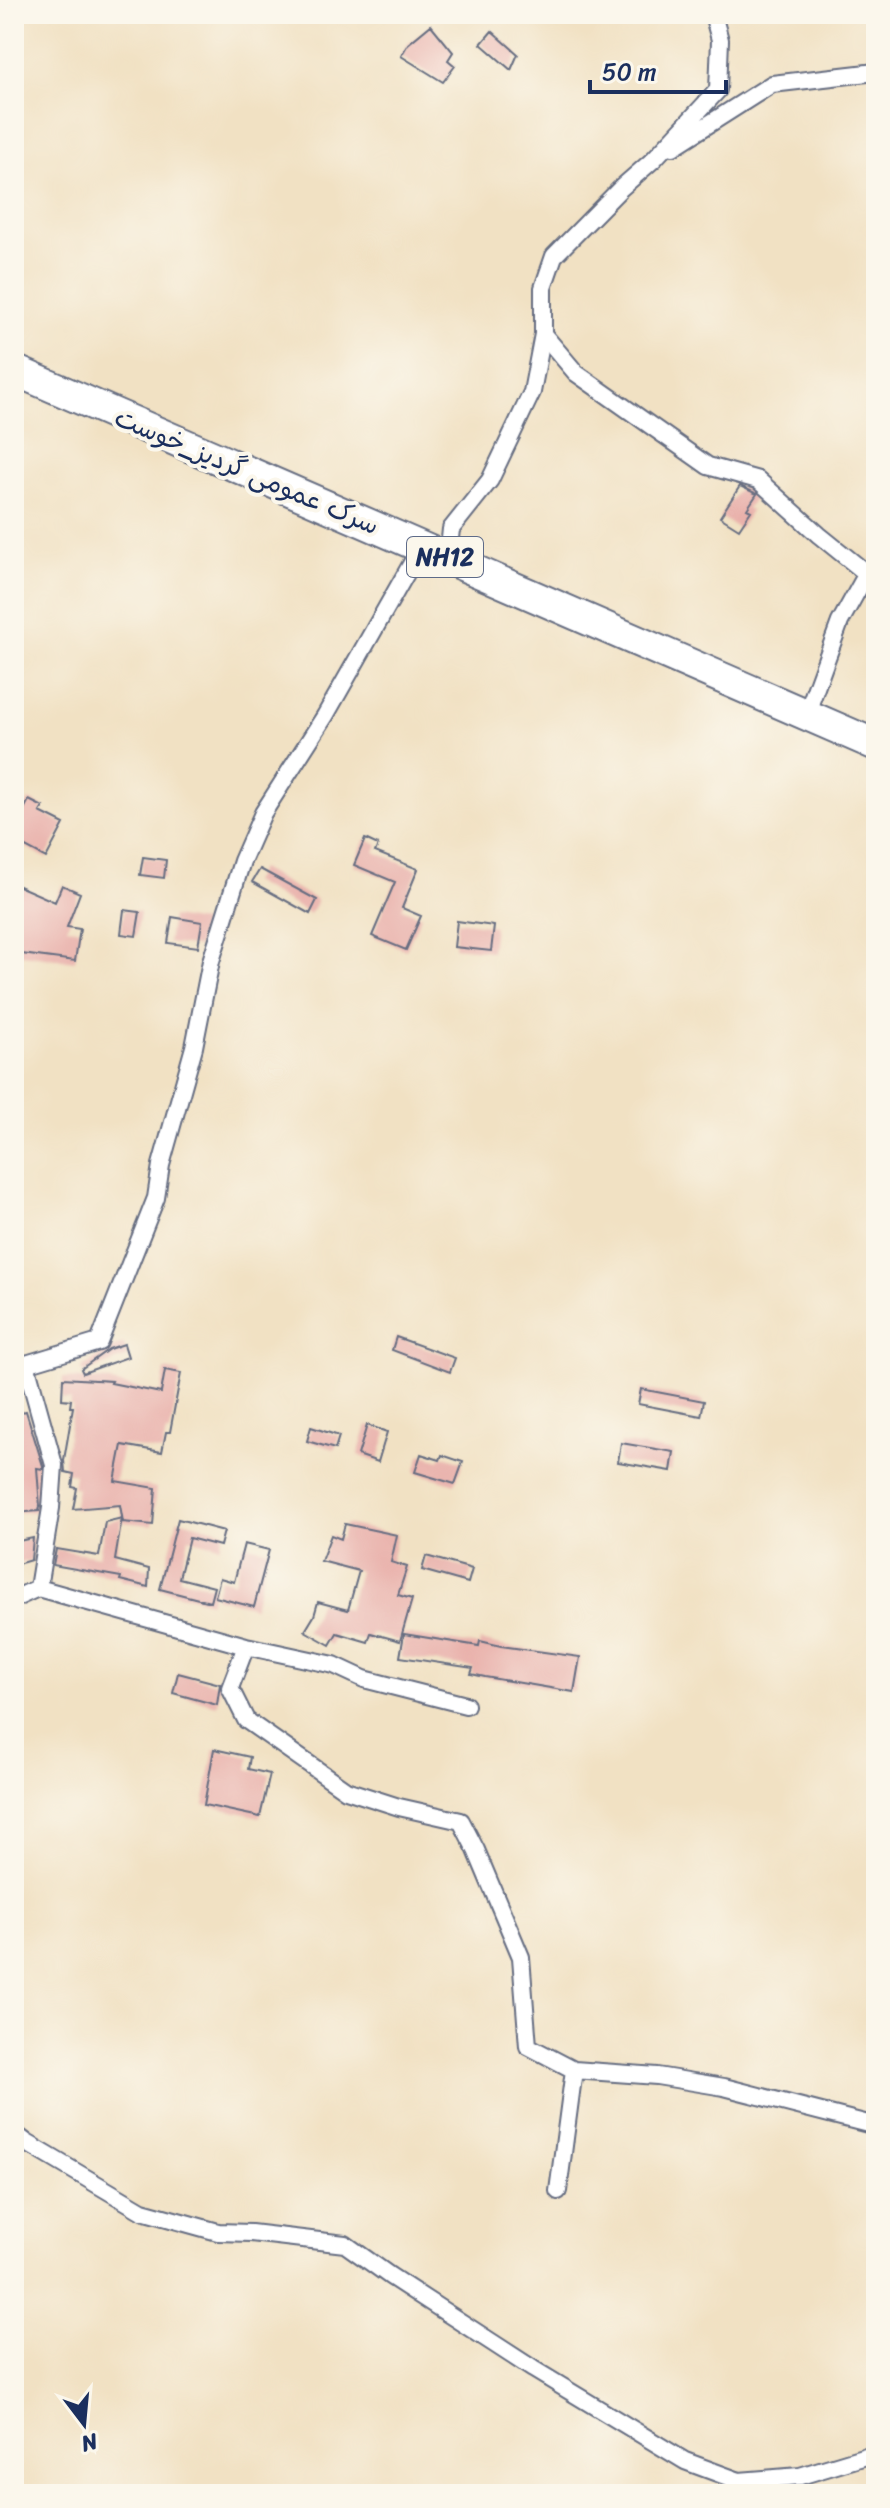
<svg xmlns="http://www.w3.org/2000/svg" width="890" height="2508" viewBox="0 0 890 2508" font-family="Sriracha,'Playpen Sans Arabic',sans-serif">
	<rect width="100%" height="100%" fill="#fbf7ec"/>
	<filter id="ink" filterUnits="userSpaceOnUse"><feTurbulence type="fractalNoise" baseFrequency=".0125" numOctaves="2"/><feDisplacementMap in="SourceGraphic" scale="16" xChannelSelector="R" yChannelSelector="G"/><feConvolveMatrix kernelMatrix="1 2 1 2 8 2 1 2 1" color-interpolation-filters="sRGB"/></filter>
	<filter id="wash" filterUnits="userSpaceOnUse"><feTurbulence type="fractalNoise" baseFrequency=".006" numOctaves="4" result="noise"/><feDisplacementMap in="SourceGraphic" scale="32" xChannelSelector="R" yChannelSelector="G"/><feGaussianBlur stdDeviation="1.8" result="paint"/><feColorMatrix in="noise" values="0 0 0 0 0 0 0 0 0 0 0 0 0 0 0 0 0 1.4 0 .05"/><feComposite in="paint" operator="in"/></filter>
	<g filter="url(#wash)">
		<rect width="100%" height="100%" fill="#f1e1c3"/>
		<g id="blocks">
			<!-- building -->
			<path fill="#e9b1ab" d="M431 25 453 52 448 60 455 66 443 82 401 56 408 44Z
				M492 31 518 54 511 70 481 44Z
				M740 486 757 494 747 509 751 511 739 529 720 517Z
				M29 800 43 807 40 812 64 824 46 858 14 841V828Z
				M365 839 378 845 375 852 418 869 402 908 421 916 406 950 372 936 395 882 354 865Z
				M143 857 166 860 164 878 140 875Z
				M260 869 317 900 310 914 252 882Z
				M14 884 55 902 62 885 80 893 67 927 80 929 75 961 14 953Z
				M124 910 140 912 136 936 121 934Z
				M172 917 202 922 198 947 168 943Z
				M457 921 494 926 491 951 454 947Z
				M396 1337 455 1358 450 1372 392 1350Z
				M124 1344 128 1357 83 1373 81 1369 109 1349Z
				M165 1370 181 1373 170 1432H166L162 1452 122 1445 115 1481 156 1488 153 1525 123 1522 120 1505 73 1509 77 1488 72 1487 74 1474 65 1472 64 1460 73 1407H70L71 1400 62 1399 63 1378 112 1381 111 1383 161 1393Z
				M641 1389 704 1401 701 1416 638 1404Z
				M26 1411 43 1466V1469L37 1468 40 1507 39 1511 14 1513V1414Z
				M367 1425 387 1432 378 1462 358 1455Z
				M311 1427 339 1436 335 1449 307 1441Z
				M621 1443 674 1452 671 1471 618 1462Z
				M421 1454 440 1460 442 1455 463 1462 455 1484 415 1472Z
				M122 1518 115 1560 149 1569 148 1587 120 1580 121 1577 53 1565 56 1549 99 1556 105 1522Z
				M178 1519 224 1531 220 1546 189 1538 179 1578 214 1587 210 1602 160 1589Z
				M345 1524 397 1535 391 1562 407 1567 398 1595 412 1599 400 1641 371 1633 368 1642 337 1633 330 1645 305 1631 314 1616 318 1602 348 1610 359 1571 321 1561 331 1535 341 1539Z
				M33 1538 31 1560 14 1565V1542Z
				M244 1544 269 1550 254 1607 215 1597 220 1578 234 1582Z
				M426 1556 472 1569 468 1583 422 1570Z
				M404 1634 479 1646 480 1641 501 1646 580 1657 574 1692 485 1677 471 1674 473 1668 400 1657Z
				M178 1673 220 1684 217 1705 173 1693Z
				M214 1749 250 1757 248 1769 270 1774 260 1817 204 1805Z"/>
		</g>
	</g>
	<g filter="url(#ink)">
		<use href="#blocks" fill-opacity="0" stroke="#666d81" stroke-width="2"/>
		<g fill="none" stroke-linecap="round" stroke-linejoin="round">
			<!-- street casing -->
			<g stroke="#666d81" stroke-width="20">
				<path id="street" d="M673 147 772 84 876 72
					M543 334 576 373 708 466 758 480 819 535 876 581
					M448 558 451 529 490 480 532 392 543 334V288L554 256 621 188 653 160 718 90 720 40 713 14
					M806 715 840 622 866 575 876 572
					M14 1362 26 1364 99 1342 156 1198 161 1165 194 1047 211 961 242 861 263 813 325 716 421 547
					M26 1364 54 1465 51 1508 38 1588
					M14 1599 38 1588 246 1646 334 1665 364 1679 466 1705
					M246 1646 230 1688 246 1720 346 1790 399 1807 461 1821 476 1850 521 1957 528 2046 574 2070 657 2076 724 2087 876 2126
					M14 2133 27 2143 142 2211 218 2232 251 2233 345 2244 390 2276 533 2369 685 2461 739 2481 800 2476 876 2453
					M558 2191 574 2070"/>
			</g>
			<!-- highway casing -->
			<g stroke="#666d81" stroke-width="34">
				<path id="highway" d="M14 370 876 745"/>
			</g>
			<!-- street -->
			<use href="#street" stroke="#fff" stroke-width="16"/>
			<!-- highway -->
			<use href="#highway" stroke="#fff" stroke-width="30"/>
		</g>
	</g>
	<g text-anchor="middle" stroke-width="8" stroke-linejoin="round" paint-order="stroke">
		<!-- shield labels -->
		<rect fill="#fbf7ec" stroke="#5e6b89" stroke-width="2" x="407" y="537" width="76" height="40" rx="6"/>
		<g font-size="24" font-weight="bold" fill="#1b2f5e">
			<text x="445" y="565">NH12</text>
		</g>
		<!-- street labels -->
		<g font-size="26" fill="#1b2f5e" stroke="#fbf7ec">
			<text transform="translate(247 471) rotate(23)" y="9">سرک عمومی گردیز_خوست</text>
		</g>
	</g>
	<!-- margin -->
	<rect width="890" height="2508" fill="none" stroke="#fbf7ec" stroke-width="48"/>
	<!-- north arrow -->
	<g transform="translate(84 2424) rotate(164)" stroke="#fbf7ec" stroke-width="6" paint-order="stroke">
	<path d="M0-6L14 30L0 20L-14 30Z" fill="#1b2f5e"/>
	<text y="-12" font-size="22" font-weight="bold" text-anchor="middle" fill="#1b2f5e">N</text>
	</g>
	<!-- scale -->
	<path d="M590 80v12h136v-12" fill="none" stroke="#1b2f5e" stroke-width="4"/>
	<text x="602" y="80" font-size="24" fill="#1b2f5e" stroke="#fbf7ec" stroke-width="6" paint-order="stroke">50 m</text>
</svg>
